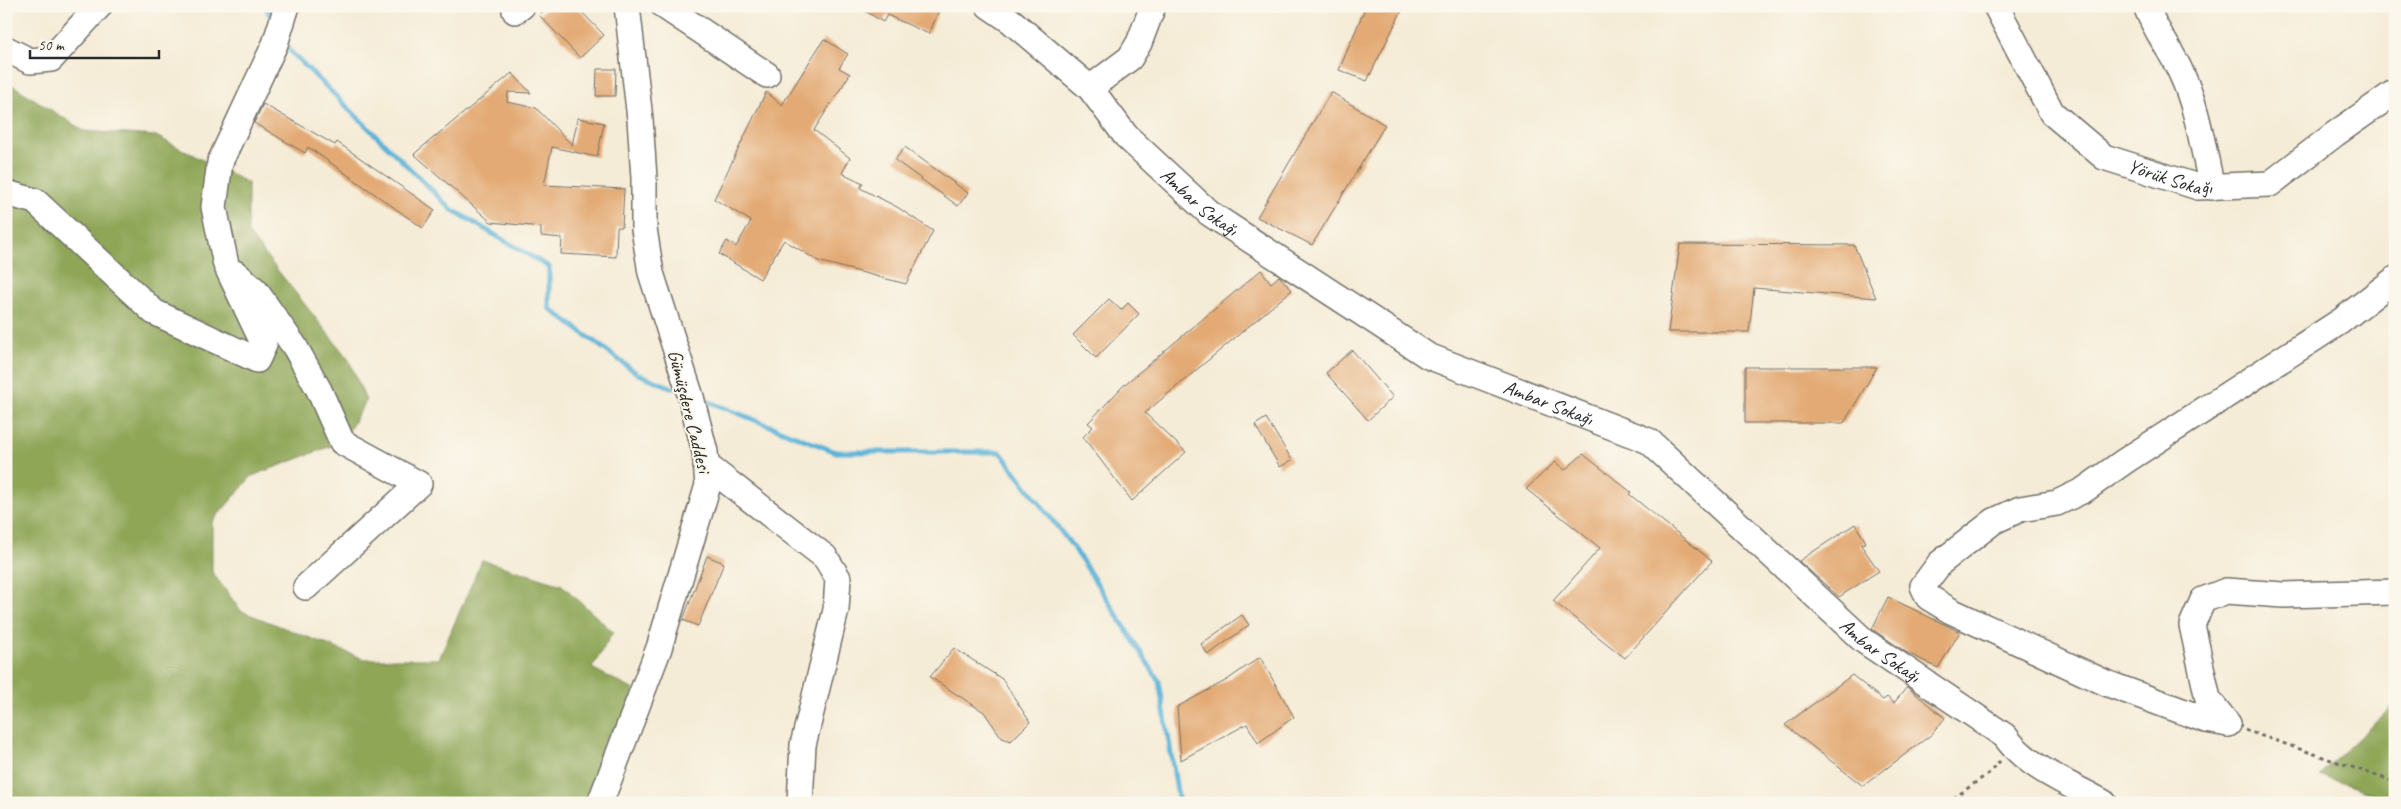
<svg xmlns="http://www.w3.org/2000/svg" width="2401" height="809" viewBox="0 0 2401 809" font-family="Caveat,sans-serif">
	<rect width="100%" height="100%" fill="#fbf7ec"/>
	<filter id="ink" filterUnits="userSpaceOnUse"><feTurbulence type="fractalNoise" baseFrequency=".02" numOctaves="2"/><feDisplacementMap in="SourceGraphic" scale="10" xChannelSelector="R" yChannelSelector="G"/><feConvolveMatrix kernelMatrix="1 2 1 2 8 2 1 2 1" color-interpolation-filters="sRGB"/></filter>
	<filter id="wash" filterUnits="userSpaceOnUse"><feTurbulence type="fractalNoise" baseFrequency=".0096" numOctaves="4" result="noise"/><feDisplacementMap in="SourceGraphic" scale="20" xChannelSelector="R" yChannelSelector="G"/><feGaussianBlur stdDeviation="1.12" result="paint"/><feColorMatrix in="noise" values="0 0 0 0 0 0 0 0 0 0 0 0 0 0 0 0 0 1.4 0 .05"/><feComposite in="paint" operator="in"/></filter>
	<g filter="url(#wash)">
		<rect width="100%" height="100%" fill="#f5ecd7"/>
		<!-- forest -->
		<path fill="#8ea657" stroke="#5c6841" d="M6 81 84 131 156 136 248 183V233L349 360 366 401 342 442 252 476 212 522V572L241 611 364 659H439L482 560 562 585 613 632 592 668 634 690 590 803H6Z
			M2395 704V801L2319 775Z"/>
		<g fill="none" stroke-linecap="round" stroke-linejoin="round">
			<!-- stream -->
			<path stroke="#5bb3d8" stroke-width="5" d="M266 6 269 14
				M286 44 289 50 451 209 549 267V308L638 374 673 388
				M707 401 836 452H1000L1076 551 1159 681 1179 803"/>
		</g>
		<g id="blocks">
			<!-- building -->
			<path fill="#e3aa75" d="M549 6H576L604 35 580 58 539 15Z
				M857 6H941L929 34 887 15 883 22Z
				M1366 6H1404L1367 81 1339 70Z
				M824 39 848 54 839 68 850 74 814 130 850 158 842 173 863 183 860 188 897 207 933 231 906 284 818 261 784 240 760 279 719 254 727 241 736 247 751 221 714 199 766 92 782 105Z
				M597 69H616L615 96H596Z
				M512 73 531 93 508 92 507 102 536 108 572 145 578 118 604 123 597 157 552 147 544 185 624 189 622 227H617L616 257 561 254 562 238 541 236V227L491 222 414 154Z
				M1331 92 1385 125 1312 245 1257 217Z
				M263 104 335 145 337 142 435 210 423 228 308 147 305 153 254 123Z
				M905 147 968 193 958 206 895 160Z
				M1680 244 1854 245 1876 298 1754 288 1749 332H1668Z
				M1261 270 1271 283 1279 276 1292 290 1145 413 1186 452 1132 501 1083 437 1093 427 1088 423 1124 385Z
				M1109 299 1121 310 1128 303 1139 314 1096 358 1073 335Z
				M1352 350 1393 397 1368 420 1326 373Z
				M1745 367H1877L1844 423H1745Z
				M1266 418 1292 460 1280 467 1255 425Z
				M1583 454 1631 492 1629 494 1712 561 1625 658 1553 601 1600 548 1526 489 1555 462 1565 470Z
				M1855 524 1866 542 1861 545 1879 571 1839 597 1799 561Z
				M707 556 724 563 698 626 683 620Z
				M1888 597 1960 632 1938 668 1906 652 1872 629Z
				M1242 615 1249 625 1208 655 1201 644Z
				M954 648 1002 679 1030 722 1011 741 1002 738 984 712 930 677Z
				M1260 657 1294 717 1258 743 1247 724 1181 760 1177 707 1227 680Z
				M1852 675 1883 700 1887 697 1894 703 1907 687 1945 718 1932 734 1863 786 1785 725Z"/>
		</g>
	</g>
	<g filter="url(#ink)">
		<use href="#blocks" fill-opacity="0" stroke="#726f67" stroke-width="1"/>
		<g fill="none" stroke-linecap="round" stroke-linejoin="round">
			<!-- minor casing -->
			<g stroke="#726f67" stroke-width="28">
				<g id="minor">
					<path d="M664 6 767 75"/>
					<path id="s1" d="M989 6 1011 21 1090 88 1126 136 1209 213 1428 356 1649 441 1864 641 2005 736C2027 768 2071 784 2104 803"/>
					<path id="s2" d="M1996 6 2052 113 2104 157 2198 187 2270 184 2335 134 2395 92"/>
					<path d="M2146 6C2155 31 2172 51 2182 75 2198 109 2203 150 2212 187"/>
					<path d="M515 11 522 6"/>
					<path d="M6 49 30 61 51 59 99 6"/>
					<path d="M1090 88 1130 58 1139 43 1153 6"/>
					<path d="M6 193 35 201 154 312 257 360 264 345 226 265 214 207 220 162 275 44 287 6"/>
					<path d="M235 273 255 290 295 347 319 390 342 442 419 484 306 587"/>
					<path d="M706 465 825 557 838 578 836 610 803 745 800 803"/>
					<path d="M2228 724 2206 720 2106 683 1951 611 1928 597 1923 586 1940 563 1994 521 2020 509 2057 503 2084 490 2125 461 2341 321 2395 279"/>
					<path d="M2228 724 2208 699 2192 625 2203 600 2226 591 2283 595 2395 592"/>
					<path d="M600 803 659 648 708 485 705 452 691 397 651 273 644 229V178L640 119 627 6"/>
				</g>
			</g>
			<!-- path -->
			<path stroke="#726f67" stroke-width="3" stroke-dasharray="4 4" stroke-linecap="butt" d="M2245 730 2395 782
				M1947 803 1989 773 2001 760"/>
			<!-- minor -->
			<use href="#minor" stroke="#fff" stroke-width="25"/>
		</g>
	</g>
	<g text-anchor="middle" stroke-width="4" stroke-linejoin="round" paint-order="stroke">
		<!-- street labels -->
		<g font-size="20" fill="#2b2b2b" stroke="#fbf7ec">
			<text dy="7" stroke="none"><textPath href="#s2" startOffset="258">Yörük Sokağı</textPath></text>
			<text dy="7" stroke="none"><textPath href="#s1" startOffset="289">Ambar Sokağı</textPath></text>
			<text dy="7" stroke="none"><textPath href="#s1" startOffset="694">Ambar Sokağı</textPath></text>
			<text transform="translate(690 411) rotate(76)" y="7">Gümüşdere Caddesi</text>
			<text dy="7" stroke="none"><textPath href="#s1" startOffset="1114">Ambar Sokağı</textPath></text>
		</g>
	</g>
	<!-- margin -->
	<rect width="2401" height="809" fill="none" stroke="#fbf7ec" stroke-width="25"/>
	<!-- scale -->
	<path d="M30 50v8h129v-8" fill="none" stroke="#2b2b2b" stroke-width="2.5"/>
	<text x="38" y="50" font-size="15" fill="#2b2b2b" stroke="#fbf7ec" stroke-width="4" paint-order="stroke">50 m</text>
</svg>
